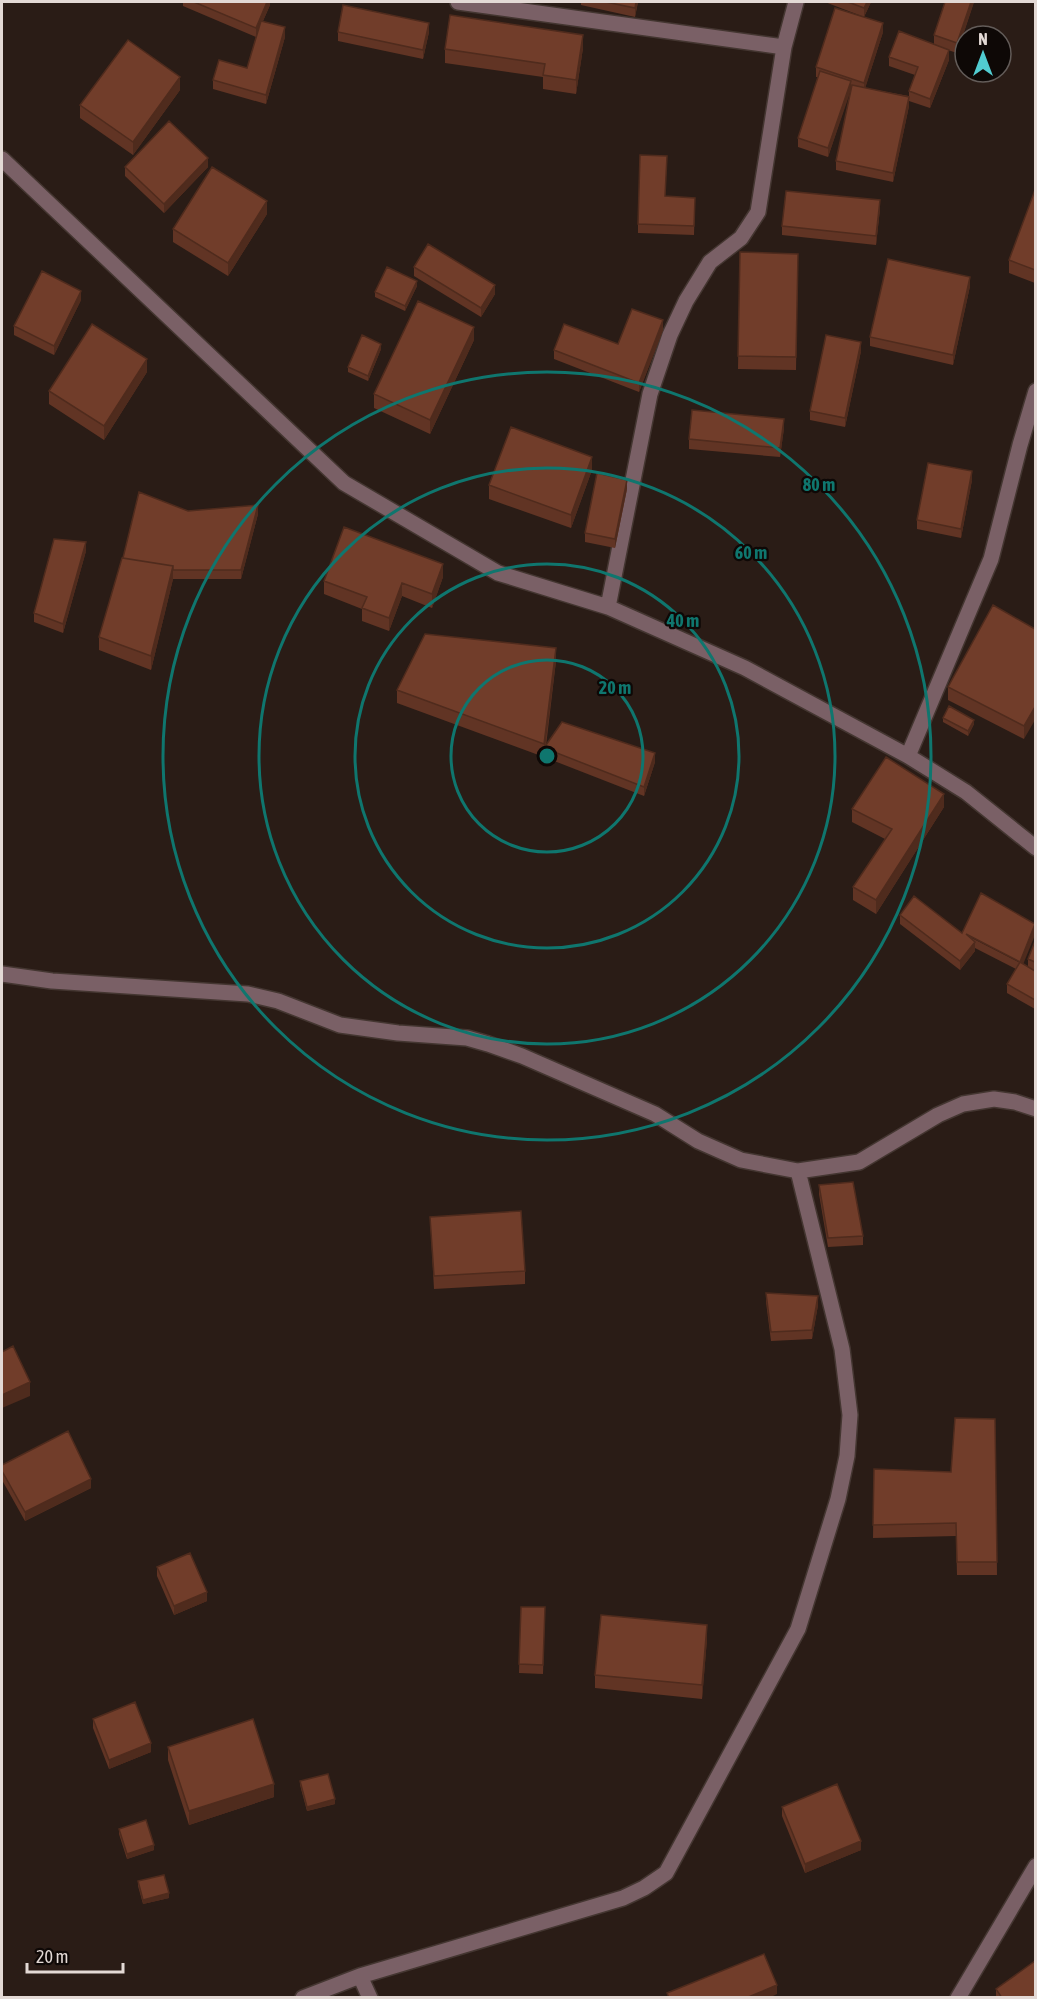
<svg xmlns="http://www.w3.org/2000/svg" width="1037" height="1999" viewBox="0 0 1037 1999" font-family="'Asap Condensed',sans-serif">
	<rect width="100%" height="100%" fill="#2a1c16"/>
	<g fill="none" stroke-linecap="round" stroke-linejoin="round">
		<!-- minor casing -->
		<g stroke="#443631" stroke-width="18">
			<path id="minor" d="M458 2 784 47
				M2 159 344 483 498 573 608 607 745 668 908 756 966 792 1036 848
				M608 607 650 394 670 335 686 301 710 262 741 238 758 212 784 47 796 2
				M908 756 991 559 1020 445 1036 391
				M2 974 52 981 248 994 278 1001 340 1025 398 1033 467 1038 488 1044 522 1056 655 1114 698 1141 741 1160 798 1171 859 1162 938 1115 963 1104 994 1099 1015 1102 1036 1109
				M360 1976 623 1898 644 1888 666 1873 798 1629 838 1499 847 1456 850 1415 842 1349 798 1171
				M303 1998 360 1976 370 1998
				M958 1998 1036 1866"/>
		</g>
		<!-- minor -->
		<use href="#minor" stroke="#7a6066" stroke-width="15"/>
	</g>
	<!-- wall -->
	<path fill="#613424" d="M183 2H270V5L263 21 285 37 266 104 213 89V80L247 68 256 37 183 6Z
		M581 2H638L635 17 581 5Z
		M825 2H871L864 17Z
		M945 2H974L957 53 936 46 949 60 930 108 909 101V106L893 182 836 170V161L852 88H851L828 157 798 147V138L818 77H816V67L883 32 865 88 909 96V91L915 75 889 66V57L934 45V35Z
		M338 32H429L423 59 338 41Z
		M583 48 576 94 543 89V77L445 63V49Z
		M180 90 133 155 80 118V105Z
		M125 167H208L164 213 125 176Z
		M1035 190V283L1009 273V260Z
		M666 196 695 198 694 235 638 233V224Z
		M880 209 876 245 782 235V226Z
		M267 214 228 276 173 242V229Z
		M740 252 798 254 796 370 738 369Z
		M414 267 495 294 481 317 414 276Z
		M417 286 405 311 375 297V292Z
		M970 286 953 365 870 346V337Z
		M81 300 54 355 14 335V326Z
		M663 330 639 392 554 359V350L618 344Z
		M474 340 430 434 374 408V394Z
		M381 349 368 381 348 372V367Z
		M861 351 845 427 810 420V411Z
		M147 372 104 440 49 404V391Z
		M784 428 780 457 689 449V439Z
		M592 470 571 528 489 499V485Z
		M972 480 961 538 917 529V520Z
		M627 489 615 548 585 542V533Z
		M188 511 258 514 241 579H173L151 670 99 650V637L123 558Z
		M86 551 63 633 34 622V613Z
		M443 577 432 608 402 596 389 631 362 621V609L324 594V581Z
		M1035 629 1024 739 948 700V687Z
		M556 661 546 746 655 762 644 796 544 757 397 703V690Z
		M943 718 974 724 968 736 943 722Z
		M944 807 876 914 853 900V887L885 839 852 822V809Z
		M900 915 962 933 1028 967V959L1035 941V1009L1007 993V984L1016 969 975 948V951L960 970 900 924Z
		M819 1185 863 1236V1245L828 1247 819 1194Z
		M430 1217 525 1271V1284L434 1289Z
		M766 1293 818 1305 812 1339 771 1341 766 1302Z
		M995 1419 997 1575H957L956 1536 873 1538 874 1469 951 1472Z
		M2 1465 91 1488 25 1521 2 1480Z
		M157 1567 207 1601 174 1615 157 1576Z
		M521 1607H545L543 1674 519 1673Z
		M707 1639 702 1699 595 1688V1675Z
		M93 1719 151 1752 109 1769 93 1728Z
		M168 1747 274 1797 189 1825 168 1760Z
		M300 1781 335 1804 307 1811 300 1785Z
		M782 1807 861 1850 805 1873 782 1816Z
		M119 1829 154 1850 127 1859 119 1834Z
		M138 1881 169 1898 143 1904 138 1886Z
		M996 1989 1035 1998H996Z"/>
	<!-- shaded-wall -->
	<path fill="#4f2b1d" d="M267 2H270V5L256 37V28Z
		M636 2H638L635 17V8Z
		M867 2H871L864 17V8Z
		M971 2H974L957 53V43Z
		M429 23V32L423 59V50Z
		M883 23V32L864 92V83Z
		M285 27V37L266 104V95Z
		M583 35V48L576 94V80Z
		M949 50V60L930 108V99Z
		M180 77V90L133 155V142Z
		M851 81V90L828 157V148Z
		M909 97V106L893 182V173Z
		M208 158V167L164 213V204Z
		M880 200V209L876 245V236Z
		M267 201V214L228 276V263Z
		M970 277V286L953 365V355Z
		M417 281V286L405 311V306Z
		M495 285V294L481 317V308Z
		M81 291V300L54 355V346Z
		M663 320V330L639 392V383Z
		M474 327V340L430 434V420Z
		M861 342V351L845 427V418Z
		M381 344V349L368 381V376Z
		M147 359V372L104 440V426Z
		M784 419V428L780 457V448Z
		M592 457V470L571 528V515Z
		M972 471V480L961 538V529Z
		M627 480V489L615 548V539Z
		M258 505V514L241 579V570Z
		M86 542V551L63 633V624Z
		M443 564V577L432 608V594Z
		M173 566V579L151 670V656Z
		M402 583V596L389 631V618Z
		M556 648V661L545 748H544V744Z
		M1035 707V720L1024 739V726Z
		M974 720V724L968 736V731Z
		M655 753V762L644 796V787Z
		M944 794V807L876 914V900Z
		M1035 925V935L1020 972V962Z
		M975 942V951L960 970V961Z
		M818 1296V1305L812 1339V1330Z
		M30 1382V1396L2 1408V1395Z
		M91 1479V1488L25 1521V1512Z
		M207 1592V1601L174 1615V1606Z
		M707 1625V1639L702 1699V1685Z
		M151 1743V1752L109 1769V1760Z
		M274 1784V1797L189 1825V1811Z
		M335 1799V1804L307 1811V1807Z
		M861 1841V1850L805 1873V1864Z
		M154 1845V1850L127 1859V1854Z
		M169 1893V1898L143 1904V1900Z
		M777 1985V1994L769 1998H746Z"/>
	<!-- building -->
	<path fill="#713d2a" stroke="#4f2b1d" stroke-width="1.5" d="M194 2H267L256 28Z
		M606 2H636L635 8Z
		M848 2H867L864 8Z
		M945 2H971L957 43 934 35Z
		M343 5 429 23 423 50 338 32Z
		M835 8 883 23 864 83 816 67Z
		M450 15 583 35 576 80 543 75 545 64 445 49Z
		M261 21 285 27 266 95 213 80 219 60 247 68Z
		M899 31 949 50 930 99 909 91 918 67 889 57Z
		M128 40 180 77 133 142 80 105Z
		M820 71 851 81 828 148 798 138Z
		M852 85 909 97 893 173 836 161Z
		M169 121 208 158 164 204 125 167Z
		M640 155 667 156 665 196 695 198 694 226 638 224Z
		M212 167 267 201 228 263 173 229Z
		M1035 190V270L1009 260Z
		M786 191 880 200 876 236 782 226Z
		M428 244 495 285 481 308 414 267Z
		M740 252 798 254 796 357 738 356Z
		M888 259 970 277 953 355 870 337Z
		M387 267 417 281 405 306 375 292Z
		M42 271 81 291 54 346 14 326Z
		M418 301 474 327 430 420 374 394Z
		M632 309 663 320 639 383 554 350 564 324 618 344Z
		M92 324 147 359 104 426 49 391Z
		M362 335 381 344 368 376 348 367Z
		M826 335 861 342 845 418 810 411Z
		M692 410 784 419 780 448 689 439Z
		M511 427 592 457 571 515 489 485Z
		M928 463 972 471 961 529 917 520Z
		M597 473 627 480 615 539 585 533Z
		M139 492 188 511 258 505 241 570H173V566L123 558Z
		M344 527 443 564 432 594 402 583 389 618 362 608 367 597 324 581Z
		M54 539 86 542 63 624 34 613Z
		M122 558 173 566 151 656 99 637Z
		M993 605 1035 629V707L1024 726 948 687Z
		M425 634 556 648 544 744 397 690Z
		M949 706 974 720 968 731 943 718Z
		M562 722 655 753 644 787 544 748Z
		M886 757 944 794 876 900 853 887 892 829 852 809Z
		M981 893 1035 924 1020 962 966 934 975 942 960 961 900 915 914 896 962 933Z
		M1035 941V962L1028 959Z
		M1020 962 1035 971V1000L1007 984Z
		M853 1182 863 1236 828 1238 819 1185Z
		M521 1211 525 1271 434 1276 430 1217Z
		M766 1293 818 1296 812 1330 771 1332Z
		M13 1346 30 1382 2 1395V1352Z
		M955 1418 995 1419 997 1562H957L956 1523 873 1525 874 1469 951 1472Z
		M68 1431 91 1479 25 1512 2 1471V1465Z
		M190 1553 207 1592 174 1606 157 1567Z
		M521 1607H545L543 1665 519 1664Z
		M601 1615 707 1625 702 1685 595 1675Z
		M135 1702 151 1743 109 1760 93 1719Z
		M253 1719 274 1784 189 1811 168 1747Z
		M328 1774 335 1799 307 1807 300 1781Z
		M837 1784 861 1841 805 1864 782 1807Z
		M146 1820 154 1845 127 1854 119 1829Z
		M164 1875 169 1893 143 1900 138 1881Z
		M764 1954 777 1985 746 1998H669L667 1993Z
		M1035 1961V1998H1002L996 1989Z"/>
	<!-- distance rings -->
	<g fill="none" stroke="#0f766e" stroke-width="3">
		<circle cx="547" cy="756" r="96"/>
		<circle cx="547" cy="756" r="192"/>
		<circle cx="547" cy="756" r="288"/>
		<circle cx="547" cy="756" r="384"/>
	</g>
	<circle cx="547" cy="756" r="9" fill="#0f766e" stroke="#0e0806" stroke-width="3"/>
	<g font-size="18" text-anchor="middle" font-weight="bold" fill="#0f766e" stroke="#0e0806" stroke-width="4.5" stroke-linejoin="round" paint-order="stroke">
		<text x="819" y="491">80 m</text>
		<text x="751" y="559">60 m</text>
		<text x="683" y="627">40 m</text>
		<text x="615" y="694">20 m</text>
	</g>
	<!-- border -->
	<rect width="1037" height="1999" fill="none" stroke="#e3d9d5" stroke-width="6"/>
	<!-- north arrow -->
	<g transform="translate(983 54)"><circle r="28" fill="#0e0806" stroke="#635c59" stroke-width="1.5"/>
	<path d="M0-4.5L10 22L0 15L-10 22Z" fill="#51ccd1"/>
	<text y="-9" font-size="16" font-weight="bold" text-anchor="middle" fill="#e3d9d5">N</text>
	</g>
	<!-- scale -->
	<path d="M27 1963v9h96v-9" fill="none" stroke="#e3d9d5" stroke-width="3"/>
	<text x="36" y="1963" font-size="18" fill="#e3d9d5" stroke="#0e0806" stroke-width="4.5" paint-order="stroke">20 m</text>
</svg>
